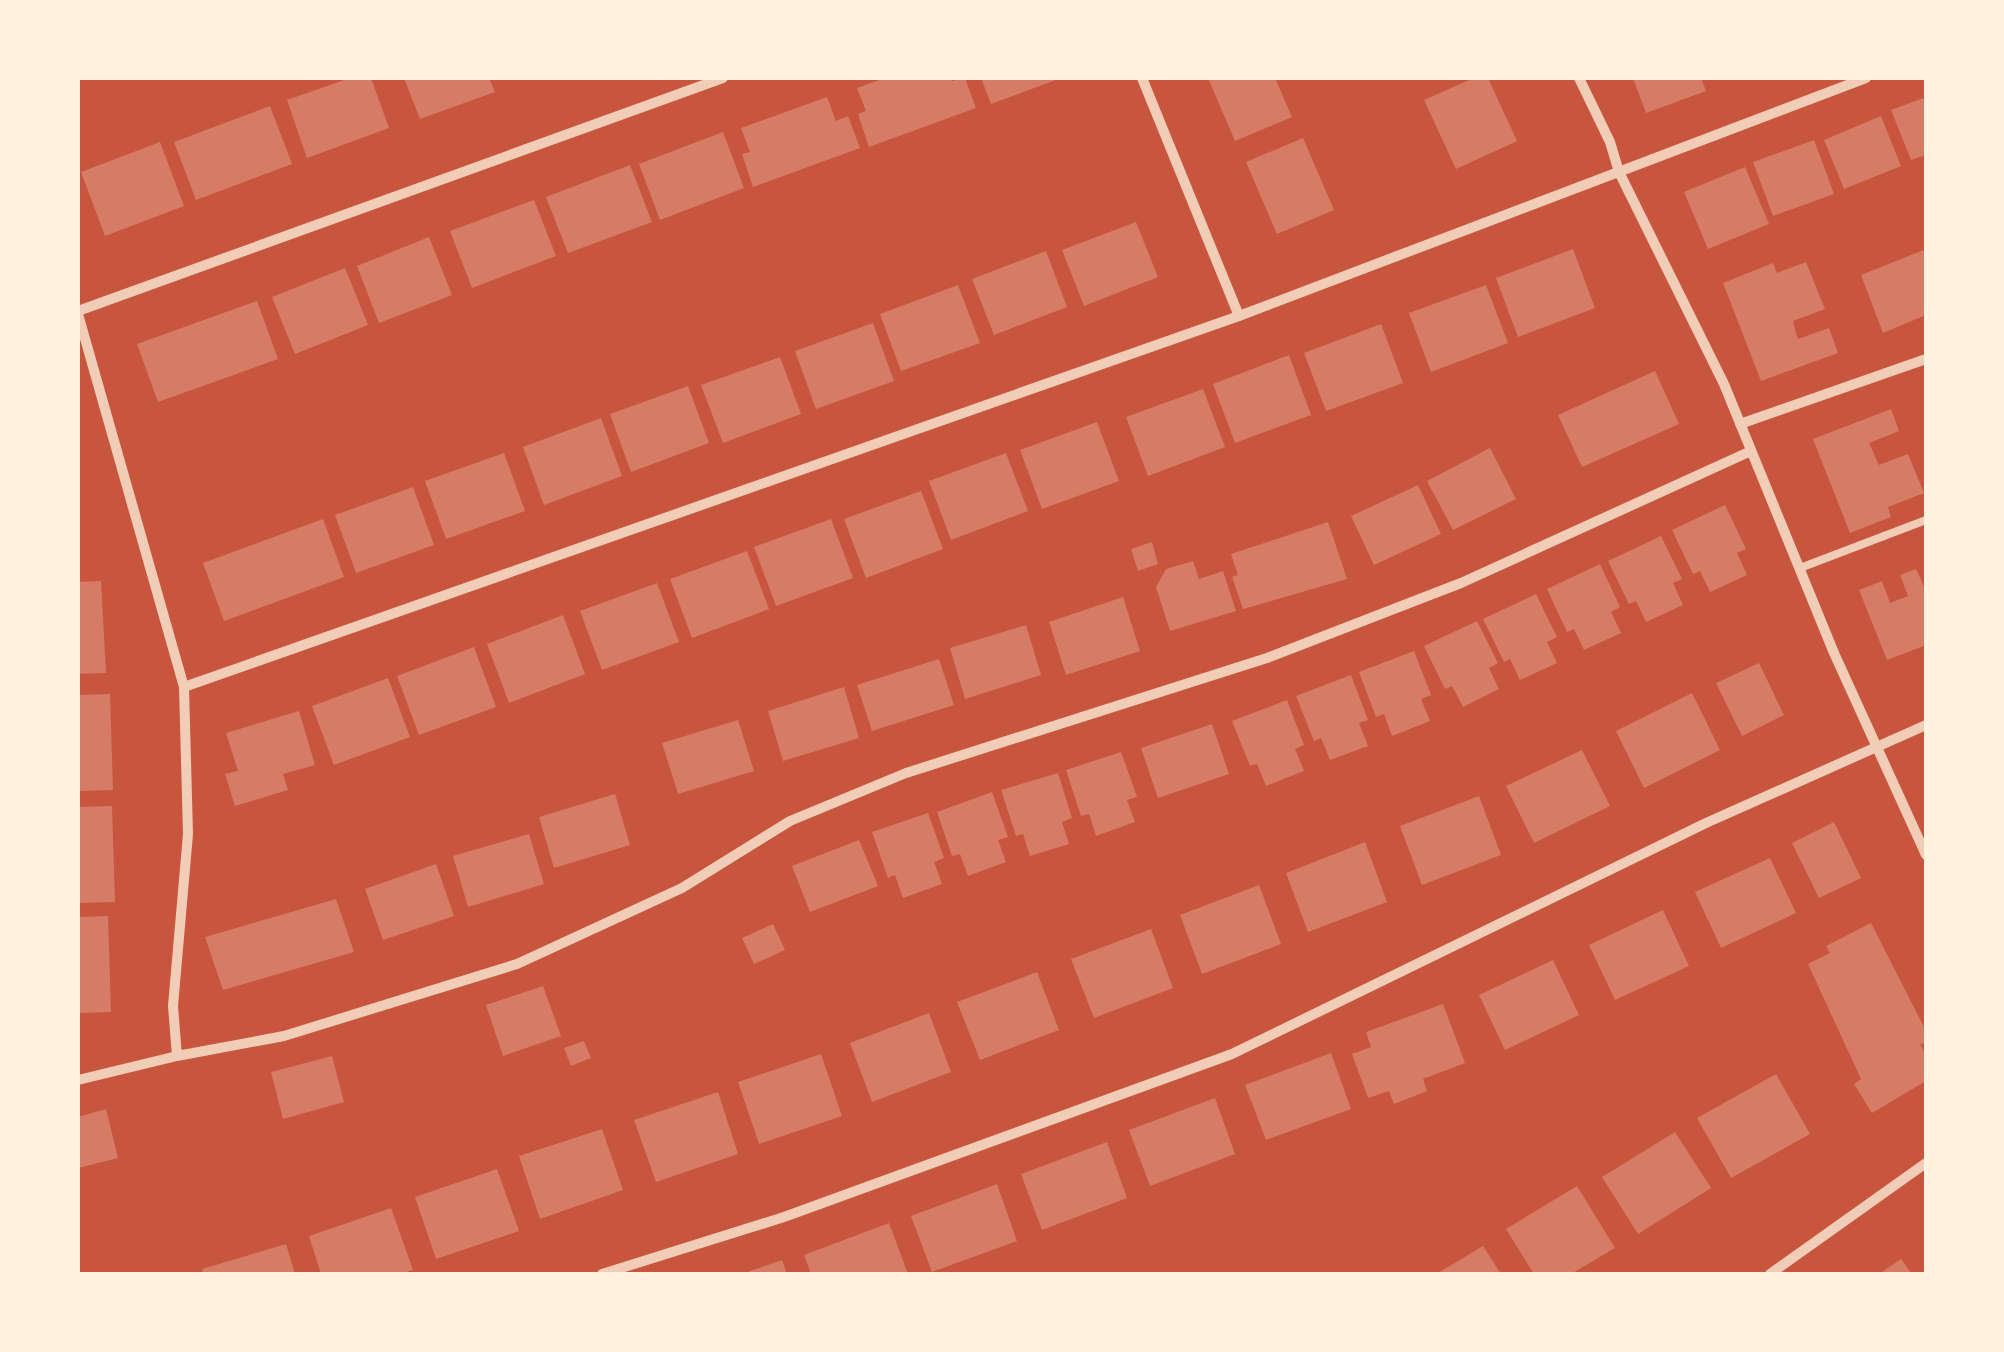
<svg xmlns="http://www.w3.org/2000/svg" width="2004" height="1352" viewBox="0 0 2004 1352" font-family="'PT Sans Narrow',sans-serif">
	<rect width="100%" height="100%" fill="#c8553d"/>
	<!-- building -->
	<path fill="#d67c66" d="M350 78H371L389 128 307 158 287 100Z
		M404 78H489L495 92 420 119Z
		M885 78H951L952 81 965 78 976 108 869 147 858 114 866 111 857 88Z
		M981 78H1061L991 104Z
		M1208 78H1275L1292 117 1235 141Z
		M1474 78H1488L1517 141 1456 169 1424 100Z
		M1633 78H1701L1706 91 1646 113Z
		M827 97 836 121 848 116 860 148 753 187 742 154 750 152 741 128Z
		M1926 97V155L1911 160 1891 110Z
		M270 106 292 164 196 200 174 142Z
		M1881 116 1901 166 1844 189 1824 140Z
		M723 132 744 188 660 220 639 164Z
		M1303 138 1334 210 1277 234 1246 162Z
		M1814 140 1834 194 1773 216 1753 162Z
		M160 142 184 206 105 236 81 172Z
		M630 165 652 222 568 253 546 197Z
		M1745 167 1769 224 1708 249 1684 192Z
		M534 200 556 256 472 288 450 231Z
		M1136 222 1158 277 1084 306 1062 250Z
		M429 237 452 295 379 323 357 266Z
		M1573 249 1595 308 1518 337 1496 278Z
		M1926 249V315L1883 333 1861 275Z
		M1046 251 1067 307 994 335 972 279Z
		M1806 262 1825 309 1793 321 1796 333 1798 339 1829 328 1838 353 1761 381 1723 283 1773 263 1777 273Z
		M345 268 368 325 295 354 272 297Z
		M958 285 980 343 901 371 880 314Z
		M1486 285 1508 343 1431 372 1409 313Z
		M257 301 278 359 158 402 137 344Z
		M873 323 894 381 816 409 795 351Z
		M1381 324 1403 383 1326 411 1304 353Z
		M1289 355 1311 415 1235 443 1213 384Z
		M780 357 801 414 723 443 701 385Z
		M1655 371 1679 424 1582 467 1558 415Z
		M688 386 709 443 631 472 610 414Z
		M1203 389 1225 447 1148 476 1126 417Z
		M1891 409 1899 431 1869 443 1879 465 1908 454 1924 493 1888 507 1891 517 1850 533 1813 439Z
		M601 418 622 476 544 505 523 447Z
		M1097 422 1119 481 1042 509 1020 450Z
		M1490 448 1516 499 1453 530 1427 481Z
		M504 453 525 511 446 539 425 481Z
		M1006 453 1028 511 951 540 929 481Z
		M1418 485 1441 534 1374 565 1351 516Z
		M413 487 434 545 356 573 335 515Z
		M921 491 943 549 866 578 844 519Z
		M1725 505 1746 549 1737 553 1747 575 1710 592 1700 571 1693 574 1672 530Z
		M323 519 344 577 224 621 203 563Z
		M831 519 853 578 776 606 754 547Z
		M1328 522 1347 579 1243 609 1232 577 1238 575 1231 554Z
		M1661 536 1682 579 1673 583 1683 605 1646 622 1636 601 1629 604 1608 561Z
		M1152 542 1158 564 1138 571 1131 549Z
		M747 551 769 609 692 638 670 579Z
		M1193 561 1199 579 1223 571 1236 611 1170 631 1156 587 1166 569Z
		M1600 564 1620 607 1611 612 1621 633 1584 650 1574 629 1567 632 1547 589Z
		M1916 569 1926 591V645L1887 660 1859 590 1882 581 1890 603 1908 596 1900 575Z
		M101 581 106 673 78 674V582Z
		M657 583 679 642 602 670 580 611Z
		M1536 594 1557 637 1547 642 1557 663 1520 680 1510 659 1504 662 1483 619Z
		M1123 597 1140 651 1066 675 1049 622Z
		M563 615 585 674 509 703 487 644Z
		M1477 621 1498 663 1489 668 1499 689 1463 707 1452 686 1445 689 1424 646Z
		M1026 625 1041 675 965 699 950 648Z
		M474 647 496 707 419 735 397 676Z
		M1414 651 1431 695 1421 699 1430 721 1392 736 1384 714 1376 717 1359 672Z
		M939 659 954 705 872 731 857 685Z
		M1759 663 1784 715 1742 736 1716 683Z
		M1351 675 1368 720 1359 723 1368 746 1330 760 1321 738 1314 741 1296 696Z
		M388 678 410 737 334 765 312 706Z
		M844 687 859 738 783 761 768 711Z
		M1692 693 1720 750 1644 788 1616 731Z
		M110 694 113 790 78 791V695Z
		M1287 700 1304 745 1295 749 1304 771 1266 786 1257 764 1250 766 1232 721Z
		M299 711 315 765 283 774 288 790 235 806 225 774 238 771 226 733Z
		M738 720 754 771 678 794 662 743Z
		M1212 724 1229 774 1158 798 1141 748Z
		M1582 750 1610 806 1534 843 1506 786Z
		M1121 752 1137 797 1127 800 1135 822 1096 836 1089 814 1081 816 1066 770Z
		M1058 773 1072 818 1062 822 1069 844 1030 856 1023 834 1016 836 1001 790Z
		M992 792 1008 837 998 840 1006 862 968 876 960 854 952 856 937 812Z
		M615 794 630 845 554 868 539 817Z
		M1479 796 1501 855 1422 885 1400 826Z
		M112 806 115 902 78 903V807Z
		M928 813 944 858 934 862 942 884 903 898 895 875 888 878 872 832Z
		M1834 822 1861 878 1819 898 1792 843Z
		M529 834 544 884 468 907 453 856Z
		M859 840 878 886 810 912 792 866Z
		M1365 842 1387 902 1308 932 1286 873Z
		M1770 858 1796 913 1721 948 1695 892Z
		M436 864 454 916 383 940 365 889Z
		M1259 885 1281 944 1202 974 1180 915Z
		M336 899 354 952 223 990 205 937Z
		M1663 910 1689 966 1615 1000 1589 945Z
		M108 916 111 1012 78 1013V917Z
		M1871 923 1926 1031V1043L1920 1044 1926 1055V1081L1872 1113 1854 1084 1861 1079 1808 964 1830 953 1826 946Z
		M773 924 785 950 754 964 742 938Z
		M1151 929 1173 988 1094 1018 1071 959Z
		M1553 960 1579 1015 1505 1050 1479 995Z
		M1037 972 1059 1030 980 1060 957 1002Z
		M543 986 561 1036 503 1056 486 1005Z
		M1443 1004 1465 1063 1423 1079 1427 1091 1394 1104 1389 1091 1368 1098 1352 1054 1371 1047 1366 1032Z
		M929 1013 951 1072 872 1102 850 1043Z
		M584 1041 591 1058 571 1066 564 1048Z
		M1331 1053 1351 1109 1266 1140 1245 1085Z
		M821 1054 842 1116 759 1144 738 1082Z
		M332 1056 344 1102 283 1119 271 1072Z
		M1776 1074 1810 1134 1731 1178 1697 1118Z
		M718 1092 738 1154 656 1182 634 1120Z
		M1215 1098 1235 1154 1150 1186 1129 1130Z
		M106 1109 118 1158 78 1168V1117Z
		M602 1129 623 1190 540 1219 519 1156Z
		M1675 1132 1711 1188 1638 1234 1602 1177Z
		M1107 1142 1127 1198 1042 1230 1021 1174Z
		M497 1169 519 1231 436 1259 415 1197Z
		M997 1184 1017 1241 932 1272 911 1216Z
		M1577 1186 1615 1248 1571 1274H1534L1506 1229Z
		M391 1208 413 1270 399 1274H321L309 1236Z
		M889 1223 908 1274H811L804 1255Z
		M286 1244 295 1274H204L202 1269Z
		M1483 1246 1501 1274H1436L1448 1267Z
		M1901 1259 1912 1274H1879Z
		M782 1260 787 1274H742Z"/>
	<g fill="none" stroke-linecap="round" stroke-linejoin="round">
		<!-- service -->
		<path stroke="#f1ccb7" stroke-width="8" d="M1800 568 1926 520"/>
		<!-- minor -->
		<path stroke="#f1ccb7" stroke-width="10" d="M1142 78 1239 316
			M1579 78 1610 142 1619 172 1724 384 1834 653 1926 855
			M78 311 723 78
			M78 314 184 687 188 834 173 1006 177 1056
			M1740 424 1926 359
			M184 687 1239 316 1866 78
			M78 1080 177 1056 284 1036 517 964 682 888 790 821 906 773 1267 658 1461 583 1751 451
			M602 1274 784 1217 1232 1054 1706 823 1926 725
			M1770 1274 1926 1163"/>
	</g>
	<!-- border -->
	<rect width="2004" height="1352" fill="none" stroke="#fff3e0" stroke-width="160"/>
</svg>
